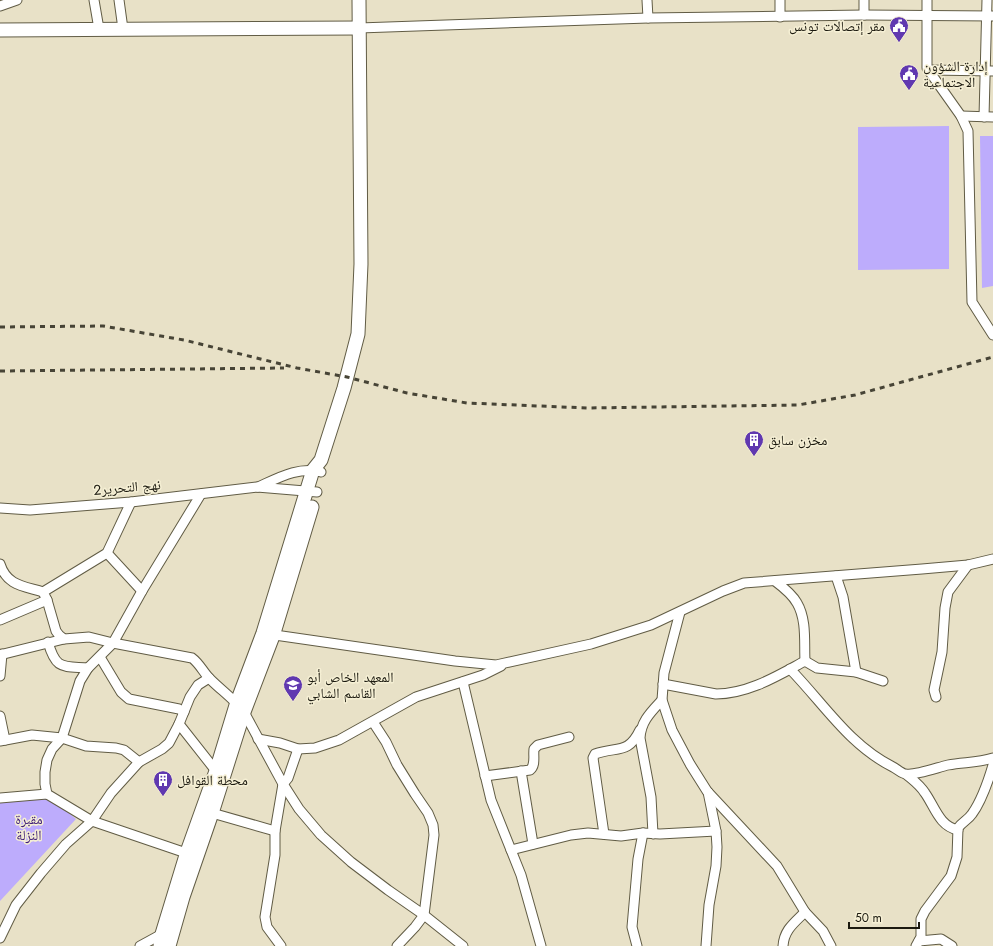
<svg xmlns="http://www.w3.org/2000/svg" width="993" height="946" viewBox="0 0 993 946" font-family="Jost,'Noto Naskh Arabic',sans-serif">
	<rect width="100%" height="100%" fill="#e8e1c7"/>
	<g fill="#bdacfc">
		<path d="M949 126V269L858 270V127Z"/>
		<path d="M980 136H993V286L982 288Z"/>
		<path d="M51 798 76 819 0 901V799Z"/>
	</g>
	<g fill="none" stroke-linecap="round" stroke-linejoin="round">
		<defs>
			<g id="street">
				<path d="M94 0 99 29"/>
				<path d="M119 0 123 29"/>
				<path d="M647 0 648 18"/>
				<path d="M780 0V17"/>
				<path d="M864 0V15"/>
				<path d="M927 0V68L961 116 968 131 972 302 993 335"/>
				<path d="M0 6 17 0"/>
				<path d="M359 28 648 18 864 15 993 16"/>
				<path d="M930 70 993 71"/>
				<path d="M961 116 993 117"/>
				<path d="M984 117 987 0"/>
				<path d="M258 487C278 478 299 466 321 472"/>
				<path d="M131 502 107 553 43 592 47 600 56 631 59 635 64 639 89 637 113 643 192 658C200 664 203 672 210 679 222 691 234 699 244 712L283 784 299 809 321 835 351 862 388 890 424 915 463 946"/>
				<path d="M0 508 30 510 131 502 257 487 317 492"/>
				<path d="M107 553 142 591"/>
				<path d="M0 564C7 586 24 586 43 592"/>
				<path d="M836 576 843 597 856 672"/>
				<path d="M775 581C783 587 792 594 797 603 807 620 804 643 805 661"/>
				<path d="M680 612 664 673 662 700 672 730 690 764 707 791 777 866 805 912 823 931 831 946"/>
				<path d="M0 620 47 600"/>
				<path d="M268 634 455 661 496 665 591 644 651 625 723 591 744 583 922 569 968 565 993 559"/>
				<path d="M48 642C56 670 62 666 88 668"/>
				<path d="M0 655 64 639"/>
				<path d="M100 657 121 692 129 699 179 709 184 712"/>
				<path d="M805 661 817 668 856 672 883 681"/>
				<path d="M790 669C824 704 849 745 893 767 897 769 902 774 906 774 914 776 939 767 948 765 963 762 978 763 993 758"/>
				<path d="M0 676 2 654"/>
				<path d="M463 682 491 800 521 875 541 946"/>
				<path d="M663 684 716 694C748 694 777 676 805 661"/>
				<path d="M936 697 934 690 942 652 945 608 948 592 968 565"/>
				<path d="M0 716 5 740"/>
				<path d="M373 722 386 742 397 765 415 794 428 813 433 825 434 835 424 915 415 927 397 946"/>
				<path d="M179 724 216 771"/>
				<path d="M258 739 280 743 298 749 315 748 339 740 416 697 483 675 501 666"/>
				<path d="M0 741 32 735 62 738 86 746 116 748 124 750 139 762"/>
				<path d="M521 771 533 844"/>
				<path d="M907 775C913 780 920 785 925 793 935 807 939 826 958 830"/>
				<path d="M485 776 530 770C536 765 533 756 534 749L538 745 569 737"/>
				<path d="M0 798 47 794"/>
				<path d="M212 813 275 831"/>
				<path d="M604 834 593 758 595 754C617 746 628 755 640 730"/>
				<path d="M653 834 651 797 640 738C641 721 651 712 662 700"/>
				<path d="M511 850 571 835 588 833 621 836 643 833 660 834 716 831"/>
				<path d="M192 855 92 821 47 794 45 784V772L47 760 52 749 62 738 80 681 88 668 113 643 142 591 201 494"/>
				<path d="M0 938 16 905 41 873 66 844 92 821 111 793 139 762 162 749 169 743 179 724 190 697 198 685 209 678"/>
				<path d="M919 941 941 939 952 946"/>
				<path d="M140 946 162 934 166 935"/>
				<path d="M281 946 267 927 265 917 275 855V831L283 784 288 778 298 749"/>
				<path d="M637 946 632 927 638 859 643 833"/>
				<path d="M706 946 709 905 716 866 717 847 716 831 708 792"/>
				<path d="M783 946C784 930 794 923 805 912"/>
				<path d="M916 946 921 937V919L925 911 951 876 957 857 958 828C962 822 968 820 972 814 982 800 988 782 993 765"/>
			</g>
			<g id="secondary">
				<path d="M0 30 359 28"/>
				<path d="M160 946 162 934 187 852 216 771 237 702 263 633 313 470 321 460 344 388 358 334 361 264 359 0"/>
				<path d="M169 946 183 897 212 813 244 712 273 636 312 507"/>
			</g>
		</defs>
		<use href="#street" stroke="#615c45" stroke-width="11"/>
		<use href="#secondary" stroke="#615c45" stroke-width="15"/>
		<use href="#street" stroke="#fff" stroke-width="9"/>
		<use href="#secondary" stroke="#fff" stroke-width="13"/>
		<g stroke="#474436" stroke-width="3" stroke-dasharray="5 5" stroke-linecap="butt">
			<path d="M0 327 103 326 184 340 297 368 347 377 407 393 467 403 587 408 798 405 855 395 993 357"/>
			<path d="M0 371 284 368"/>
		</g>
	</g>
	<defs>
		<symbol id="civic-pin" viewBox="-11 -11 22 30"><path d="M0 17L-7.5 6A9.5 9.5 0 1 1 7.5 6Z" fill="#6038b0" stroke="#f5efd4"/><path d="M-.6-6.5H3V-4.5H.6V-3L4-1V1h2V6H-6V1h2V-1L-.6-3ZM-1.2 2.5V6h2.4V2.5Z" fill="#fff"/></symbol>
		<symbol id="building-pin" viewBox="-11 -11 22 30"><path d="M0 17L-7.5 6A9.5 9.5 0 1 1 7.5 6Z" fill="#6038b0" stroke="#f5efd4"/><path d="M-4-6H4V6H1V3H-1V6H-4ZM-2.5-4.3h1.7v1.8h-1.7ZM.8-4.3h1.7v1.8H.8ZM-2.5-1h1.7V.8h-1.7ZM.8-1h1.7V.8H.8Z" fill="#fff"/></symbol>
		<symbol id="school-pin" viewBox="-11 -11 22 30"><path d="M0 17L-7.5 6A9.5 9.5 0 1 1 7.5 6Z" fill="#6038b0" stroke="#f5efd4"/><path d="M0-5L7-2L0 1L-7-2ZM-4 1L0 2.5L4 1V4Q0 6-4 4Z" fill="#fff"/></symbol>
	</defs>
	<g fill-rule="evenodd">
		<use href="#civic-pin" x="888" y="15" width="22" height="30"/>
		<use href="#civic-pin" x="898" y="63" width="22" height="30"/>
		<use href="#building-pin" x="743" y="429" width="22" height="30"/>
		<use href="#school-pin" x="282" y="674" width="22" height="30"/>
		<use href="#building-pin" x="152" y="769" width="22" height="30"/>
	</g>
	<g text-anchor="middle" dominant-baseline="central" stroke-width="3" stroke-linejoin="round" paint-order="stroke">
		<g font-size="14" fill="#1b190f" stroke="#f5efd4" text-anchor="start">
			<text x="885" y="26" text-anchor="end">مقر إتصالات تونس</text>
			<text x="923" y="66">إدارة الشؤون<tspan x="923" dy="16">الاجتماعية</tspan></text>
			<text x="768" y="440">مخزن سابق</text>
			<text x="307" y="677">المعهد الخاص أبو<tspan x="307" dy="16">القاسم الشابي</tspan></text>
			<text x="177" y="780">محطة القوافل</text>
		</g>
		<g font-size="14" fill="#1b190f" stroke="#f5efd4">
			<text transform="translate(127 487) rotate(-5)">نهج التحرير2</text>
		</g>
		<g font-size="14" fill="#3d1b77" stroke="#f5efd4">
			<text x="29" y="819">مقبرة<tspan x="29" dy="16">النزلة</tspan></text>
		</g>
	</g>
	<path d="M849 922v6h70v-6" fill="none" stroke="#1b190f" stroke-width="2"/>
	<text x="855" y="922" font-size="12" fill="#1b190f" stroke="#f5efd4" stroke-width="3" paint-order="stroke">50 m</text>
</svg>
